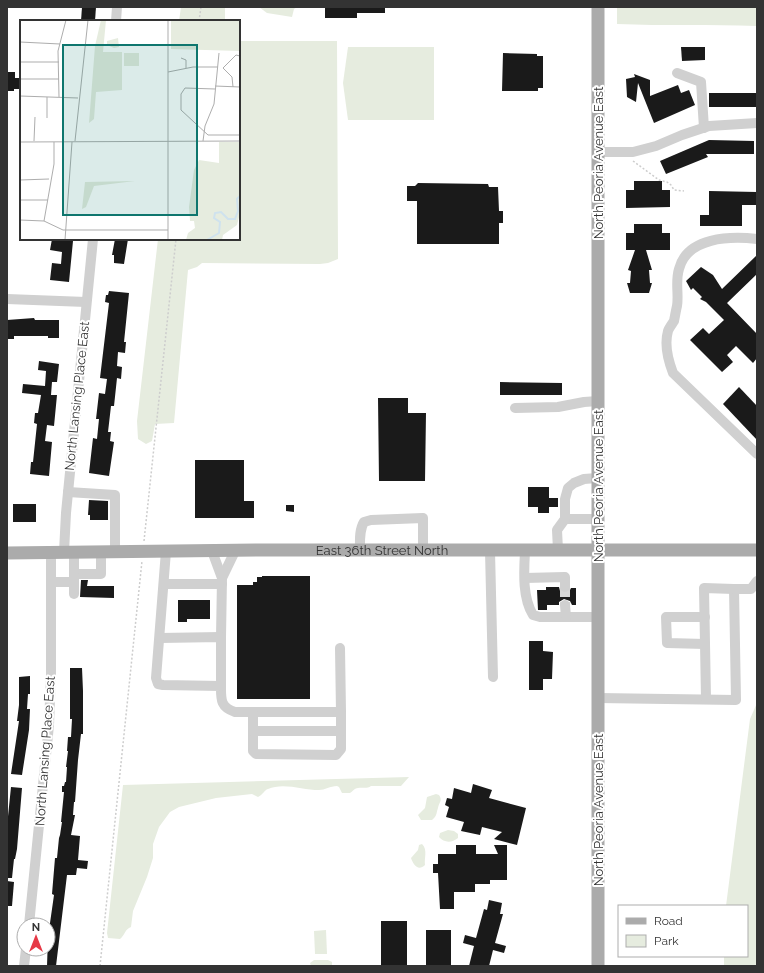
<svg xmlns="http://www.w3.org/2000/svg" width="764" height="973" viewBox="0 0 764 973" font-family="Raleway,sans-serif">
	<rect width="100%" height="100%" fill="#fff"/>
	<g fill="#e6ecdf">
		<path d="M181 7H225V21H179Z"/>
		<path d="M259 7H297L294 9 292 17 267 13Z"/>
		<path d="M617 7H757V26C710 24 664 26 617 24Z"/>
		<path d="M239 41H337L338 259 328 263 320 264 202 263 197 267 188 270 174 423 155 424 152 441 146 444 138 439 137 421 158 239H239Z"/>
		<path d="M348 47H434V120H348L343 83Z"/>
		<path d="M757 703V966H724V956H747V906H726L750 719Z"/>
		<path d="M409 777 401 786H371C367 789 363 787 358 788 355 788 353 791 350 793H342L339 787 337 786C330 786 325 790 319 790 303 790 283 782 268 789 264 790 263 795 258 797L252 794 216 798 179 807 170 812 159 827 153 844V858L147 877 133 911 131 927C125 929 125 935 120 939L108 938 107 933 123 785Z"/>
		<path d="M436 794 439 795C443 801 439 802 438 808 436 814 437 816 432 820H421L418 815 425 808 427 797Z"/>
		<path d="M448 830 454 831 458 834V838C452 843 444 843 439 837L440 833Z"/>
		<path d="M422 844C428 850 424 858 425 865 418 872 413 864 411 858L418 850 419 845Z"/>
		<path d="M326 930 327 954H315L314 931Z"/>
		<path d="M314 960H328L332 962V966H311L310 963Z"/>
	</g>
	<g fill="#1a1a1a">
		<path d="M82 7H96L95 21H81Z"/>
		<path d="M325 7H385V13H357V18H325Z"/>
		<path d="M681 47H705V60L682 61Z"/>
		<path d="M503 53 537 54V56H543V88H538V91H502Z"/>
		<path d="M7 72H15V78H19V89H14V91H7Z"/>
		<path d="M634 74 650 80V96L678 85 681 93 689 90 695 105 654 123 638 83 636 102 627 97 626 79 635 77Z"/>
		<rect x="709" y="93" width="48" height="14"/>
		<path d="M709 140 754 141V154H706L708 157 666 174 660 161Z"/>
		<path d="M634 181H662V190H670V207L626 208V190H634Z"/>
		<path d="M418 183 488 184 489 187H498L499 211H503V223H499V244H417V201H407V186H415Z"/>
		<path d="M709 191 757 192V205H742V226H700V215H709Z"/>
		<path d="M634 224H662V233H670V250H646L652 270H649L650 283H652L649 293H630L627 283H630L631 271 628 270 635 250H626V233H634Z"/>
		<path d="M52 239 73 241 69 282 50 280 52 263 61 264 62 252 50 250Z"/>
		<path d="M115 239H128L124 264 114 263V255H112Z"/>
		<path d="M757 255V274L727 303 757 334V358L753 363 736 346 727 355 733 362 722 372 690 340 703 328 709 334 724 320 706 302 700 299 702 297 693 288 691 290 686 281 701 267 713 275 722 289Z"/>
		<path d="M109 291 129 293 124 342H126L125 353 118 352 117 366 122 367 121 379 117 378 114 406H111L108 432H111L110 441 114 442 109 476 89 473 93 438 97 439 99 419H96L99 393 105 394 107 379 100 378 109 303 105 302 106 295H108Z"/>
		<path d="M34 318 35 320H59V338H48V336H14V339H7V320Z"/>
		<path d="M39 361 59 364 57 382H52L51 395H57L54 426 47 425 45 441 52 442 49 476 30 474 31 462H33L37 424 34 423 35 413H38L41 395 22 393 23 384 45 386 46 371 38 370Z"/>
		<path d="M500 382 562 383V395H500Z"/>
		<path d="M739 387 757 406V440L723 404Z"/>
		<path d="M378 398H408V413H426L425 481H379Z"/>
		<path d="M195 460H244V501H254V518H195Z"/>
		<path d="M528 487H549V498H558V507H549V513H538V507H528Z"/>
		<path d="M89 500 108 501V520H90V515H88Z"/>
		<rect x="13" y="504" width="23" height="18"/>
		<path d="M286 505H294V512L286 511Z"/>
		<path d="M262 576H310V699H237V585H253V582H257V577H262Z"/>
		<path d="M81 580H88L87 586H114V598L80 597Z"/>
		<path d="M546 587H559L560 591 565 593 569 592 571 588H576V605H572L570 601 564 599 559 602V605H547V610H538L537 590H546Z"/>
		<path d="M178 600H210V619H187V622H178Z"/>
		<path d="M529 641H543V651L553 652 552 679H543V690H529Z"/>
		<path d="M70 668H82L83 691V734H81L78 760 75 802H74L73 815H75L71 835 80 836 78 860 88 861 87 869 77 868 76 875H67L56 966H47L48 937 54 895 52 894 55 858H57L59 838 60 835 62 822H61L64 792H62V786H64L65 782H66L67 767H66L68 751H67L68 737H71L72 719H70Z"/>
		<path d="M30 676V694H28L27 709H30L29 730 22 775 11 774 19 721H17L19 705V677Z"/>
		<path d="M473 784 492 790 489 798 526 808 517 845 494 839 502 832 482 827 480 835 461 831 464 822 446 817 449 807 445 805 447 798 452 799 454 788 471 793Z"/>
		<path d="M11 787 22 788 17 849 15 859H14L12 878H7V826Z"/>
		<path d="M456 845H476V854H498L494 845H507V880H490V884H475V892H454V909H440L438 873H433V864H438V854H456Z"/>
		<path d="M7 881 14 882 12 906H7Z"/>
		<path d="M489 900 502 903 500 914H503L495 943 506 946 504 953 493 950 489 966H469L474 946 463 943 465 935 476 938 484 909 487 910Z"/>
		<rect x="381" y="921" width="26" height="45"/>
		<rect x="426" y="930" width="25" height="36"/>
	</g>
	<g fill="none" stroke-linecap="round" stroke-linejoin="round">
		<path stroke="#d6d6d6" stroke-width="10" stroke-dasharray="10 5" stroke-linecap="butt" d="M565 587V605"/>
		<g stroke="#cdcdcd" stroke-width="1.5" stroke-dasharray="2 2" stroke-linecap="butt">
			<path d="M199 21 201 7"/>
			<path d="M633 161 659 180 667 182 671 185 674 190 684 191"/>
			<path d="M144 541 176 239"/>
			<path d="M100 966 142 561"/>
		</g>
		<g stroke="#d0d0d0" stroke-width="10">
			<path d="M116 21 117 7"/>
			<path d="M677 73 701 82 704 128"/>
			<path d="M598 152H633L656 146 682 135 709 126 757 123"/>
			<path d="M757 239C730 236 687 237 679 269 675 282 679 294 677 306 676 310 675 316 674 321 672 324 669 328 668 331 664 345 668 360 673 373L757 454"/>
			<path d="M7 299 86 302"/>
			<path d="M515 408 558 407 584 402 598 401"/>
			<path d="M68 492 115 495V552"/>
			<path d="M565 519H597"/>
			<path d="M558 550 557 530 565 519V499L568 488 574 483 584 479 597 478"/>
			<path d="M166 551 156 678 158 684 163 685 221 686C221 699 220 707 235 712H341L340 648"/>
			<path d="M212 551 222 578"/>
			<path d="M360 551C360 541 359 530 364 522L371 520 423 518V551"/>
			<path d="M490 551 493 677"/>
			<path d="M525 551C524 571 522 597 533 615L540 617H598"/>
			<path d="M64 552 66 513 93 239"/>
			<path d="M74 552V574H101V552"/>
			<path d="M525 578 565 577V587"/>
			<path d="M51 582H74V574"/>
			<path d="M74 582V594"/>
			<path d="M164 584H222"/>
			<path d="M565 605 566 617"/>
			<path d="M705 617H666L667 643 705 644"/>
			<path d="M221 637 222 578 235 551"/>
			<path d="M160 638 221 637V686"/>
			<path d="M598 698 736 700 734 589H751L757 581"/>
			<path d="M706 699 704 588 734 589"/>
			<path d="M253 712V751L256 754 336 755 341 749V712"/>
			<path d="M253 731H341"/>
			<path d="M29 925 49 725 51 675V553"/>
			<path d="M24 966 26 949"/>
		</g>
		<g stroke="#ababab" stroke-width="13">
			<path id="s1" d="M7 553 261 550H757"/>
			<path d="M598 966V7"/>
		</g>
	</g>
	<g text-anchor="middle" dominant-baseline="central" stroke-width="4" stroke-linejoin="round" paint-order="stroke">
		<g font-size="13" fill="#333" stroke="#fff">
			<text transform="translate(598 163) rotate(-90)">North Peoria Avenue East</text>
			<text transform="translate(77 396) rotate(-84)">North Lansing Place East</text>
			<text transform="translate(598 486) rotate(-90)">North Peoria Avenue East</text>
			<text stroke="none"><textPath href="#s1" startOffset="375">East 36th Street North</textPath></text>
			<text transform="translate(45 751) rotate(-86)">North Lansing Place East</text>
			<text transform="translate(598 810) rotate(-90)">North Peoria Avenue East</text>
		</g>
	</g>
	<g transform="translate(20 20)">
		<rect width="220" height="220" fill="#fff"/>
		<path d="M81 0H86L83 32H102V70L76 72 74 99 69 103 75 26ZM151 0H220V31L151 29ZM98 18 99 27 94 28 87 25V21ZM104 33H119V46H104ZM199 122H220V193L217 205 203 215 202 220H166L168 213 175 208 174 201H170L169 187 174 150 179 140 199 143ZM115 161 74 166 66 187 62 189 65 162Z" fill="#e6ecdf"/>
		<path fill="none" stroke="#cfe2ee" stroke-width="2" d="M187 220 199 213 200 202 194 198 195 193 201 192 208 199H215L218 191 217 179 220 176"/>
		<path fill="none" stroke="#adadad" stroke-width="1" d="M0 22 40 24M161 38 166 40V48M0 42H39M148 52 173 47H198M0 59H39M195 66 220 67M213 67 212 57 203 48 216 35 220 36M195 69 165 68 161 74V90L188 115H220M0 76 58 78M39 77 38 31 46 0M27 98V77M14 121 15 97M55 121 68 0M183 121 185 106 194 84 199 33M0 122 220 121M0 160 29 159M0 180H28M0 200 24 201 43 210H148M24 201 34 144V122M45 220 52 122M148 220V0"/>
		<path fill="#0f766e" fill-opacity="0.15" stroke="#0f766e" stroke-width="2" d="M43 25H177V195H43Z"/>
		<rect width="220" height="220" fill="none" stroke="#333" stroke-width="2"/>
	</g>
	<rect width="764" height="973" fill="none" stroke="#333333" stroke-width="16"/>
	<rect x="618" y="905" width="130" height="52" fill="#ffffff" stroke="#adadad"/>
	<rect x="626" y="918" width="20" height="6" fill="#ababab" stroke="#adadad"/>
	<text x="654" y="925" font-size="12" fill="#333333">Road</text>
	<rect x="626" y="935" width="20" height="12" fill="#e6ecdf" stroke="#adadad"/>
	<text x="654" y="945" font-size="12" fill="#333333">Park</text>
	<g transform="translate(36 937)"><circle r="19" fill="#ffffff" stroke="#adadad"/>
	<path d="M0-3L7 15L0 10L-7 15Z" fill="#e63946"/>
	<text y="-6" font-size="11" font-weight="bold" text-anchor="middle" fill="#333333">N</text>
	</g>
</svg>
